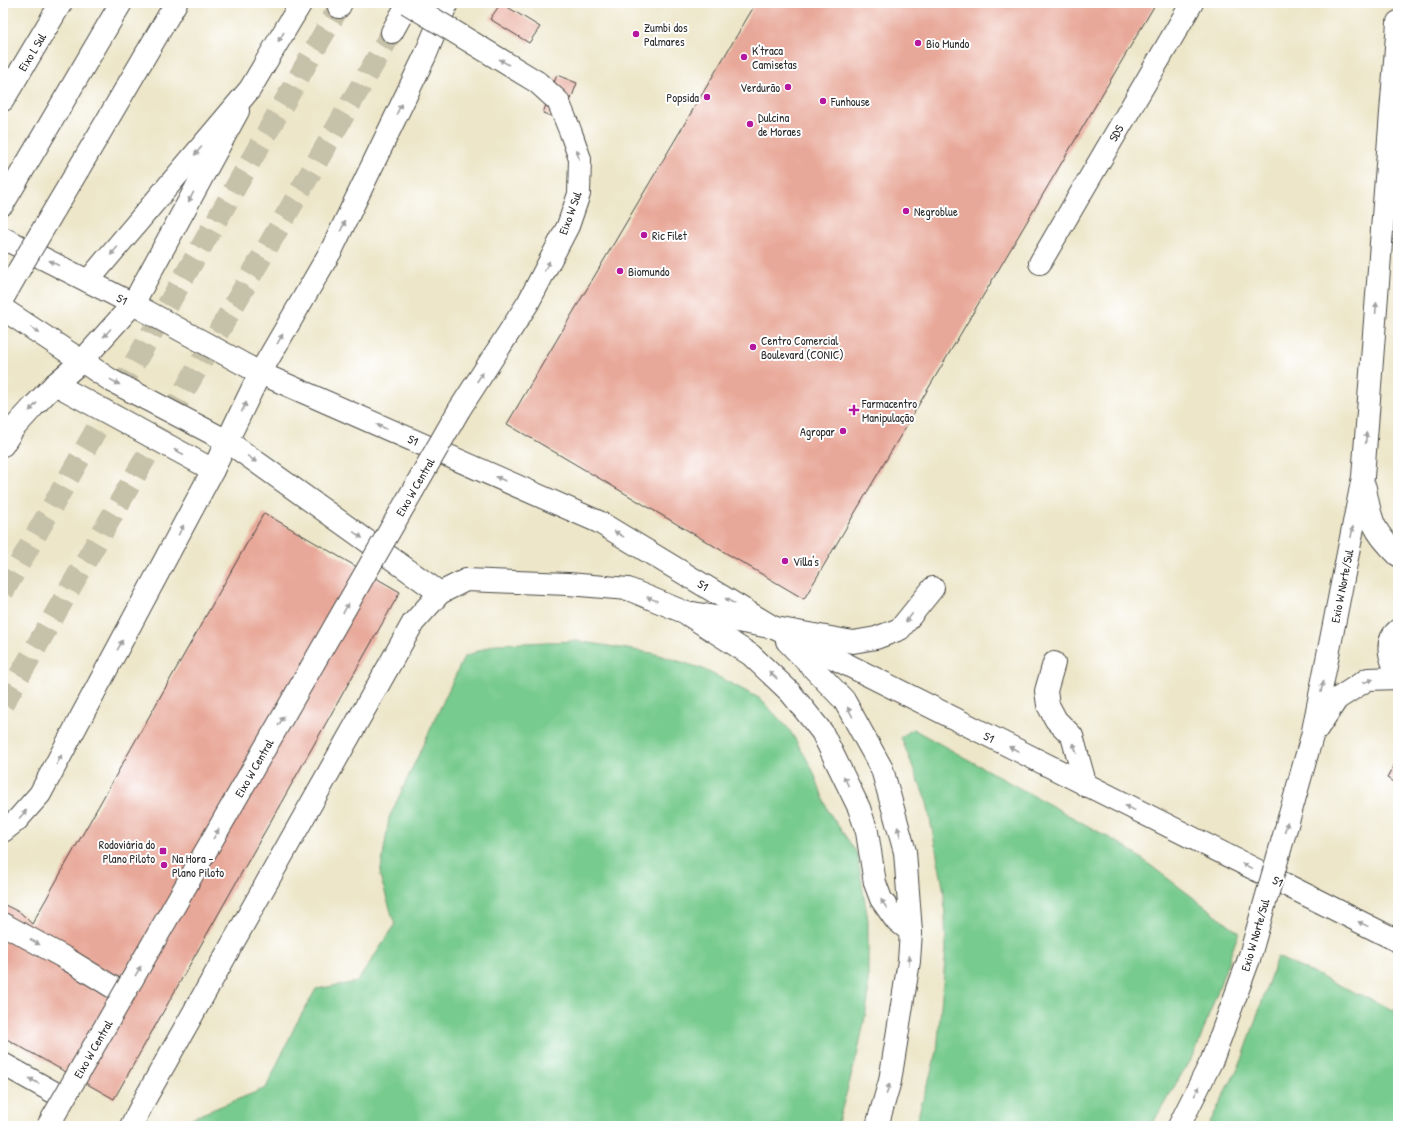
<svg xmlns="http://www.w3.org/2000/svg" width="1401" height="1129" viewBox="0 0 1401 1129" font-family="'Patrick Hand',sans-serif">
	<rect width="100%" height="100%" fill="#fff"/>
	<filter id="ink" filterUnits="userSpaceOnUse"><feTurbulence type="fractalNoise" baseFrequency=".025" numOctaves="2"/><feDisplacementMap in="SourceGraphic" scale="8" xChannelSelector="R" yChannelSelector="G"/><feConvolveMatrix kernelMatrix="1 2 1 2 8 2 1 2 1" color-interpolation-filters="sRGB"/></filter>
	<filter id="wash" filterUnits="userSpaceOnUse"><feTurbulence type="fractalNoise" baseFrequency=".012" numOctaves="4" result="noise"/><feDisplacementMap in="SourceGraphic" scale="16" xChannelSelector="R" yChannelSelector="G"/><feGaussianBlur stdDeviation="0.9" result="paint"/><feColorMatrix in="noise" values="0 0 0 0 0 0 0 0 0 0 0 0 0 0 0 0 0 1.4 0 .05"/><feComposite in="paint" operator="in"/></filter>
	<g filter="url(#wash)">
		<rect width="100%" height="100%" fill="#ede6c9"/>
		<g fill="#77cb8e" stroke="#517b5c">
			<path d="M577 641 652 653 701 668 759 698 789 729 812 768 828 811 857 853 868 920V1001L858 1052 837 1126H180L182 1122 266 1088 295 1026 316 989 357 982 395 925 380 876 389 818 464 657 495 644Z"/>
			<path d="M913 729 1126 847 1239 932 1197 1048 1151 1126H915L937 1052 946 949 944 892 927 803 901 737Z"/>
			<path d="M1277 957 1398 1012V1126H1208L1242 1060Z"/>
		</g>
		<g id="blocks">
			<g fill="#e8a899">
				<path d="M501 3 540 27 529 43 490 19Z"/>
				<path d="M756 3H1156L804 599 507 424Z"/>
				<path d="M557 75 577 83 563 121 543 113Z"/>
				<path d="M264 513 400 592 114 1099 3 1037V904L21 913 32 924Z"/>
				<path d="M1398 758V785L1387 778Z"/>
			</g>
		</g>
	</g>
	<g filter="url(#ink)">
		<use href="#blocks" fill-opacity="0" stroke="#484743" stroke-width="1"/>
		<g fill="none" stroke-linecap="round" stroke-linejoin="round">
			<g stroke="#c6c1a9" stroke-width="22" stroke-dasharray="22 11" stroke-linecap="butt">
				<path d="M3 592 339 7"/>
				<path d="M3 704 392 32"/>
			</g>
			<defs>
				<g id="minor">
					<path d="M78 170 176 3"/>
					<path d="M3 204 121 3"/>
					<path d="M1040 263 1192 3"/>
					<path d="M3 298 20 268"/>
					<path d="M3 309 112 381 227 441 440 593"/>
					<path d="M55 384 213 470"/>
					<path d="M3 445 13 429 33 407 55 384 82 361 133 304 238 111"/>
					<path d="M693 613 853 642 876 638 900 629 933 588"/>
					<path d="M1054 663 1046 691 1048 705 1056 720 1072 736 1086 786"/>
					<path d="M3 831 17 820 40 794 213 470 260 373"/>
					<path d="M3 924 67 959 124 994"/>
					<path d="M131 1126 146 1097 413 623 440 593 466 580 568 584 628 589 684 612 751 655 790 692 822 732 859 808 867 832 875 883 881 899 895 919 911 932"/>
				</g>
				<g id="major">
					<path d="M3 100 61 3"/>
					<path d="M459 410 528 303 568 226 579 194 580 159 571 133 558 101 537 82"/>
					<path d="M1365 488C1371 522 1373 531 1398 555"/>
					<path d="M1398 630C1383 642 1391 661 1398 675"/>
					<path d="M1317 729 1337 699 1368 679 1398 678"/>
					<path d="M1296 793 1312 736 1363 477 1398 22"/>
					<path d="M3 1064 64 1098"/>
					<path d="M1179 1126 1212 1060 1249 959"/>
				</g>
				<g id="highway">
					<path d="M339 7 341 3"/>
					<path d="M392 32 408 3"/>
					<path d="M3 238 133 304 260 373 599 522 776 629 1398 941"/>
					<path d="M88 281 250 89 301 3"/>
					<path d="M260 373 332 249 425 56 447 3"/>
					<path d="M787 641 844 700 882 769 905 852 911 932 909 961 890 1081 877 1126"/>
				</g>
			</defs>
			<use href="#minor" stroke="#484743" stroke-width="24"/>
			<use href="#major" stroke="#484743" stroke-width="24"/>
			<use href="#highway" stroke="#484743" stroke-width="24"/>
			<use href="#minor" stroke="#fff" stroke-width="22"/>
			<use href="#major" stroke="#fff" stroke-width="22"/>
			<use href="#highway" stroke="#fff" stroke-width="22"/>
			<defs>
				<path id="minor-bridge" d="M20 268 78 170"/>
				<g id="major-bridge">
					<path d="M407 3 537 82"/>
					<path d="M1249 959 1296 793"/>
					<path d="M48 1126 459 410"/>
				</g>
			</defs>
			<use href="#minor-bridge" stroke="#484743" stroke-width="24" stroke-linecap="butt"/>
			<use href="#major-bridge" stroke="#484743" stroke-width="24" stroke-linecap="butt"/>
			<use href="#minor-bridge" stroke="#fff" stroke-width="22"/>
			<use href="#major-bridge" stroke="#fff" stroke-width="22"/>
		</g>
		<defs><path id="oneway-solid" d="M-6-.8H1V-3.2L6.5 0L1 3.2V.8H-6Z"/></defs>
		<g fill="#a0a0a0">
			<use href="#oneway-solid" transform="translate(281 37) rotate(121)"/>
			<use href="#oneway-solid" transform="translate(504 62) rotate(-149)"/>
			<use href="#oneway-solid" transform="translate(399 109) rotate(-64)"/>
			<use href="#oneway-solid" transform="translate(198 151) rotate(130)"/>
			<use href="#oneway-solid" transform="translate(578 155) rotate(-104)"/>
			<use href="#oneway-solid" transform="translate(191 197) rotate(118)"/>
			<use href="#oneway-solid" transform="translate(343 226) rotate(-64)"/>
			<use href="#oneway-solid" transform="translate(114 251) rotate(130)"/>
			<use href="#oneway-solid" transform="translate(54 263) rotate(-152)"/>
			<use href="#oneway-solid" transform="translate(547 266) rotate(-63)"/>
			<use href="#oneway-solid" transform="translate(1376 308) rotate(-86)"/>
			<use href="#oneway-solid" transform="translate(35 330) rotate(34)"/>
			<use href="#oneway-solid" transform="translate(107 333) rotate(132)"/>
			<use href="#oneway-solid" transform="translate(280 339) rotate(-60)"/>
			<use href="#oneway-solid" transform="translate(480 377) rotate(-57)"/>
			<use href="#oneway-solid" transform="translate(115 382) rotate(29)"/>
			<use href="#oneway-solid" transform="translate(33 407) rotate(133)"/>
			<use href="#oneway-solid" transform="translate(244 407) rotate(-64)"/>
			<use href="#oneway-solid" transform="translate(382 427) rotate(-156)"/>
			<use href="#oneway-solid" transform="translate(1366 438) rotate(-86)"/>
			<use href="#oneway-solid" transform="translate(179 452) rotate(-152)"/>
			<use href="#oneway-solid" transform="translate(252 459) rotate(35)"/>
			<use href="#oneway-solid" transform="translate(501 479) rotate(-156)"/>
			<use href="#oneway-solid" transform="translate(181 530) rotate(-62)"/>
			<use href="#oneway-solid" transform="translate(1352 532) rotate(-79)"/>
			<use href="#oneway-solid" transform="translate(619 534) rotate(-149)"/>
			<use href="#oneway-solid" transform="translate(358 535) rotate(35)"/>
			<use href="#oneway-solid" transform="translate(652 599) rotate(-158)"/>
			<use href="#oneway-solid" transform="translate(730 601) rotate(-149)"/>
			<use href="#oneway-solid" transform="translate(346 608) rotate(-60)"/>
			<use href="#oneway-solid" transform="translate(909 618) rotate(128)"/>
			<use href="#oneway-solid" transform="translate(120 645) rotate(-62)"/>
			<use href="#oneway-solid" transform="translate(773 675) rotate(-137)"/>
			<use href="#oneway-solid" transform="translate(1368 681) rotate(-19)"/>
			<use href="#oneway-solid" transform="translate(1322 687) rotate(-79)"/>
			<use href="#oneway-solid" transform="translate(850 712) rotate(-118)"/>
			<use href="#oneway-solid" transform="translate(281 721) rotate(-60)"/>
			<use href="#oneway-solid" transform="translate(1075 748) rotate(-106)"/>
			<use href="#oneway-solid" transform="translate(1014 749) rotate(-153)"/>
			<use href="#oneway-solid" transform="translate(59 760) rotate(-62)"/>
			<use href="#oneway-solid" transform="translate(846 781) rotate(-116)"/>
			<use href="#oneway-solid" transform="translate(1130 808) rotate(-154)"/>
			<use href="#oneway-solid" transform="translate(23 814) rotate(-49)"/>
			<use href="#oneway-solid" transform="translate(1286 827) rotate(-74)"/>
			<use href="#oneway-solid" transform="translate(899 832) rotate(-106)"/>
			<use href="#oneway-solid" transform="translate(216 834) rotate(-60)"/>
			<use href="#oneway-solid" transform="translate(1247 866) rotate(-154)"/>
			<use href="#oneway-solid" transform="translate(884 904) rotate(-124)"/>
			<use href="#oneway-solid" transform="translate(1363 924) rotate(-154)"/>
			<use href="#oneway-solid" transform="translate(35 942) rotate(29)"/>
			<use href="#oneway-solid" transform="translate(909 961) rotate(-85)"/>
			<use href="#oneway-solid" transform="translate(138 971) rotate(-60)"/>
			<use href="#oneway-solid" transform="translate(34 1081) rotate(-151)"/>
			<use href="#oneway-solid" transform="translate(888 1089) rotate(-73)"/>
			<use href="#oneway-solid" transform="translate(1197 1091) rotate(-63)"/>
		</g>
	</g>
	<g fill="#b5179e" stroke="#fff" stroke-width="1.5">
		<circle cx="636" cy="34" r="4"/>
		<circle cx="918" cy="43" r="4"/>
		<circle cx="744" cy="57" r="4"/>
		<circle cx="788" cy="87" r="4"/>
		<circle cx="707" cy="97" r="4"/>
		<circle cx="823" cy="101" r="4"/>
		<circle cx="750" cy="124" r="4"/>
		<circle cx="906" cy="211" r="4"/>
		<circle cx="644" cy="235" r="4"/>
		<circle cx="620" cy="271" r="4"/>
		<circle cx="753" cy="347" r="4"/>
		<path d="M852 404h4v4h4v4h-4v4h-4v-4h-4v-4h4z"/>
		<circle cx="843" cy="431" r="4"/>
		<circle cx="785" cy="561" r="4"/>
		<rect x="159" y="847" width="8" height="8" rx="2"/>
		<circle cx="164" cy="865" r="4"/>
	</g>
	<g text-anchor="middle" dominant-baseline="central" stroke-width="4" stroke-linejoin="round" paint-order="stroke">
		<g font-size="12" fill="#2b2b2b" stroke="#fff" text-anchor="start">
			<text x="644" y="27">Zumbi dos<tspan x="644" dy="14">Palmares</tspan></text>
			<text x="926" y="43">Bio Mundo</text>
			<text x="752" y="50">K'traca<tspan x="752" dy="14">Camisetas</tspan></text>
			<text x="780" y="87" text-anchor="end">Verdurão</text>
			<text x="699" y="97" text-anchor="end">Popsida</text>
			<text x="831" y="101">Funhouse</text>
			<text x="758" y="117">Dulcina<tspan x="758" dy="14">de Moraes</tspan></text>
			<text x="914" y="211">Negroblue</text>
			<text x="652" y="235">Ric Filet</text>
			<text x="628" y="271">Biomundo</text>
			<text x="761" y="340">Centro Comercial<tspan x="761" dy="14">Boulevard (CONIC)</tspan></text>
			<text x="862" y="403">Farmacentro<tspan x="862" dy="14">Manipulação</tspan></text>
			<text x="835" y="431" text-anchor="end">Agropar</text>
			<text x="793" y="561">Villa's</text>
			<text x="155" y="844" text-anchor="end">Rodoviária do<tspan x="155" dy="14">Plano Piloto</tspan></text>
			<text x="172" y="858">Na Hora -<tspan x="172" dy="14">Plano Piloto</tspan></text>
		</g>
		<g font-size="12" fill="#2b2b2b" stroke="#fff">
			<text transform="translate(32 52) rotate(-59)">Eixo L Sul</text>
			<text transform="translate(1116 133) rotate(-60)">SDS</text>
			<text transform="translate(570 213) rotate(-70)">Eixo W Sul</text>
			<text transform="translate(122 299) rotate(27)">S1</text>
			<text transform="translate(413 440) rotate(24)">S1</text>
			<text transform="translate(415 487) rotate(-60)">Eixo W Central</text>
			<text transform="translate(703 585) rotate(31)">S1</text>
			<text transform="translate(1342 586) rotate(-79)">Exio W Norte/Sul</text>
			<text transform="translate(989 737) rotate(27)">S1</text>
			<text transform="translate(254 768) rotate(-60)">Eixo W Central</text>
			<text transform="translate(1278 881) rotate(26)">S1</text>
			<text transform="translate(1255 935) rotate(-74)">Exio W Norte/Sul</text>
			<text transform="translate(93 1049) rotate(-60)">Eixo W Central</text>
		</g>
	</g>
	<rect width="1401" height="1129" fill="none" stroke="#fff" stroke-width="16"/>
</svg>
